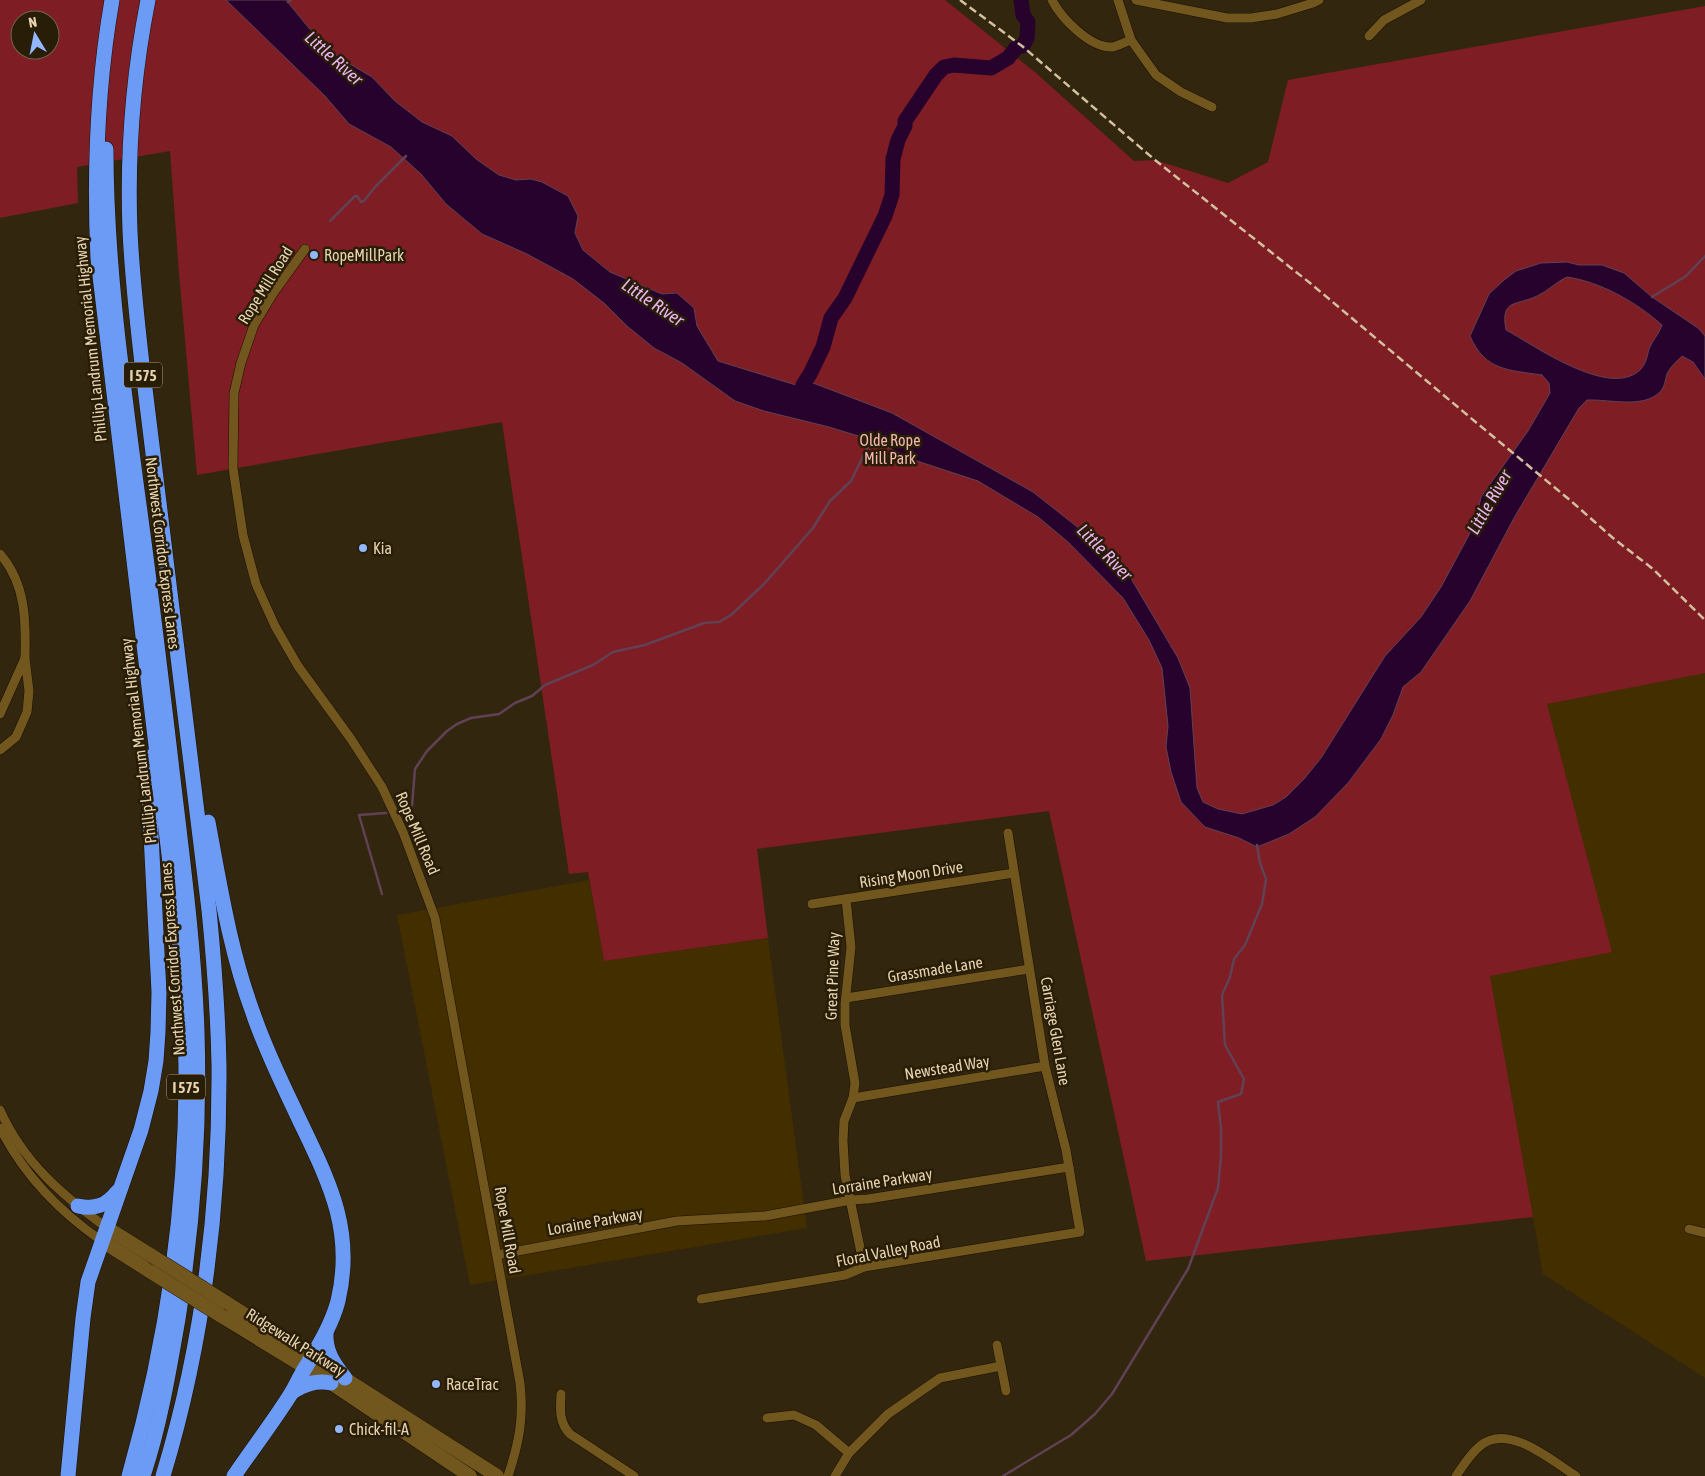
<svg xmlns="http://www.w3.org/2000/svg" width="1705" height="1476" viewBox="0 0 1705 1476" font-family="'Asap Condensed',sans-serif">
	<rect width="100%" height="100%" fill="#32260f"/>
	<g fill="#432e00">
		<path d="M1705 657V1378L1543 1274 1473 883 1543 683Z"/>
		<path d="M589 880 604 961 768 938 807 1228 470 1285 397 915Z"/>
	</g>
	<path fill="#7f1d24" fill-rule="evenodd" d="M0 0H945L1036 73 1134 161 1155 160 1228 183 1268 162 1288 80 1705 6V673L1547 704 1612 952 1490 976 1533 1217 1146 1261 1049 811 757 849 768 938 604 961 588 872 569 874 502 422 197 475 179 273 170 151 77 167 78 203 0 218ZM20 20H50V50H20Z"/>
	<path fill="#27022d" stroke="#614154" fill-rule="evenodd" d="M226 0H286L308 27 319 39 331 48 338 57 372 77 395 101 422 122 452 136 476 159 499 175 516 180 531 179 542 182 568 196 578 216 575 233 583 250 610 272 662 294 677 293 694 308 697 326 718 361 799 386 813 383 892 413 1033 492 1109 552 1126 570 1178 658 1190 688 1197 788 1203 802 1218 809 1242 814 1273 805 1286 797 1304 779 1321 758 1385 656 1421 617 1441 587 1470 533 1477 516 1481 497 1528 431 1550 393 1549 383 1542 375C1509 370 1485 371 1470 336L1489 294 1504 280 1516 271 1541 263 1567 262 1579 265H1602L1624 273 1652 297 1698 328 1705 336V379L1693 362 1682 356C1677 361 1670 367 1667 374 1665 380 1665 387 1660 392 1643 409 1609 399 1587 400L1579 408 1514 518 1470 601 1421 672 1403 687 1393 715 1381 739 1348 783 1315 817 1289 834 1257 847 1239 838 1205 827 1181 802 1171 772 1166 747 1168 726 1162 668 1149 640 1123 598 1068 542 1038 517 978 481 911 459 878 442 829 427 764 411 735 401 682 363 654 348 627 326 604 303 573 279 527 254 482 234 446 204 421 174 391 147 349 124 325 96ZM1567 277C1601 282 1636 302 1662 325 1659 334 1652 341 1649 349 1647 357 1646 364 1640 370 1609 399 1534 345 1506 330 1500 298 1517 306 1537 296 1548 291 1556 282 1567 277Z"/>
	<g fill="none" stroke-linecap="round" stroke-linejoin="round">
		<g stroke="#614154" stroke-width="2.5">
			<path d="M288 2 291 0"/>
			<path d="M330 221 355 196H357L361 202 364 201 375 187 406 156"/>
			<path d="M1652 297 1686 276 1705 256"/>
			<path d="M412 806 415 769 427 751 447 731 457 724 471 718 499 714 515 703 532 696 545 685 593 665 613 652 645 645 704 623 719 622 731 615 764 584 813 528 830 501 851 481 872 438"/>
			<path d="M382 894 359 815 386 813"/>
			<path d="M1003 1476 1071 1435 1095 1414 1112 1394 1188 1269 1218 1188 1221 1157V1128L1218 1102 1241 1094 1244 1079 1225 1045 1222 995 1230 977 1234 959 1245 945 1262 904 1266 879 1260 863 1257 845"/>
		</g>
		<g stroke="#27022d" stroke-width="15">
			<path d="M1021 0 1023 15 1028 22 1027 38 1023 46"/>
			<path d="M798 403 803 385 810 374 823 347 831 318 845 298 885 216 892 195 893 159 898 140 905 126V121L936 75 944 67 954 65 991 68 1008 58 1016 48"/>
		</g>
		<defs>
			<g id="minor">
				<path d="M1052 0C1061 18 1090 48 1112 47 1118 46 1125 42 1131 40"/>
				<path d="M1118 0 1131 40 1156 75 1181 92 1212 107"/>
				<path d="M1136 0 1227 18H1251L1277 14 1313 3 1319 0"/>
				<path d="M1369 36 1384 20 1421 0"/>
				<path d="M305 249 274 292 254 325 241 363 234 393 233 468 243 535 256 584 275 626 298 666 351 739 382 787 403 832 435 918 520 1383C524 1418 519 1443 508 1476"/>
				<path d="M0 554C26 584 26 621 25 658"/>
				<path d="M0 714 25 658 29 691 27 712 16 737 0 750"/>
				<path d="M846 899 851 947 845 1004V1025L855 1083 853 1098 844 1121 843 1141 845 1175 864 1267"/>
				<path d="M812 904 1014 873"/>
				<path d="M846 998 1029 969"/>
				<path d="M853 1098 1045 1066"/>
				<path d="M0 1110C23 1162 62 1195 107 1228"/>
				<path d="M0 1128C24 1175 58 1211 102 1241"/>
				<path d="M1689 1229 1705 1233"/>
				<path d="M497 1255 677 1221 765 1216 851 1200 868 1199 1069 1167"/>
				<path d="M701 1299 845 1275 864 1267 1080 1232 1066 1150 1045 1066 1008 833"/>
				<path d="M997 1345 1006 1391"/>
				<path d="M561 1394C560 1410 559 1422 570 1434L634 1476"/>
				<path d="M767 1418 794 1415 816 1425 849 1453"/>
				<path d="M835 1476 849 1453 888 1414 940 1378 1001 1366"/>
				<path d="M1456 1476C1463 1466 1470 1454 1480 1446 1508 1422 1552 1461 1576 1476"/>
			</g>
			<g id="secondary">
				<path d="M107 1228 152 1256"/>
				<path d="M102 1241 151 1272"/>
				<path d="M225 1302 497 1476"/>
				<path d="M223 1317 331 1383 470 1476"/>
			</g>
			<g id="motorway">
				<path d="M112 0C97 86 94 172 98 259L178 930C182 979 186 1028 186 1077 186 1212 166 1346 129 1476"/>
				<path d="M148 0C133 76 127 153 130 231 132 275 137 320 142 364L209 910C214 961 218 1013 219 1065 220 1202 203 1344 163 1476"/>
				<path d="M106 149C106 263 122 376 137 490 150 583 161 676 172 770 182 856 194 943 197 1031 200 1125 193 1225 178 1319 169 1371 160 1425 143 1476"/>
				<path d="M208 822C220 886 230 951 253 1013 265 1049 282 1083 298 1117 328 1180 355 1229 338 1301 332 1324 319 1345 307 1365 301 1374 297 1383 292 1392 274 1421 253 1448 234 1476"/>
				<path d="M78 1206C95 1210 107 1205 117 1192"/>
				<path d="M326 1332C325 1351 333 1363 345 1378"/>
				<path d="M292 1392C305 1384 316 1380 331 1383"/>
				<path d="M68 1476 83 1318 88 1282 141 1130 151 1091 156 1061 158 1032 159 992 149 795V757"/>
			</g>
		</defs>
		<use href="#minor" stroke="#1a0f00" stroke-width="10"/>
		<use href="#secondary" stroke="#1a0f00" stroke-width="15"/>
		<use href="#motorway" stroke="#1a0f00" stroke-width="16"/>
		<use href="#minor" stroke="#71561d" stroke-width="9"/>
		<use href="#secondary" stroke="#71561d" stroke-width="14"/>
		<use href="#motorway" stroke="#6c9bf6" stroke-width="15"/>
		<path stroke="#d3c09e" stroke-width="2.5" stroke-dasharray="8 4" stroke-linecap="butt" d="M960 0 1022 46 1155 160 1310 283 1478 424 1571 501 1613 538 1653 569 1705 620"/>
		<defs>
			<g id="secondary-bridge">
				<path d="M152 1256 225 1302"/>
				<path d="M151 1272 223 1317"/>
			</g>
		</defs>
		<use href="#secondary-bridge" stroke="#1a0f00" stroke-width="15" stroke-linecap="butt"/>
		<use href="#secondary-bridge" stroke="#71561d" stroke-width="14"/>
	</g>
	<g fill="#92b7fd" stroke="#281d06" stroke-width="2">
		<circle cx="314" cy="255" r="5"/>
		<circle cx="363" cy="548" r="5"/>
		<circle cx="436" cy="1384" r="5"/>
		<circle cx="339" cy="1429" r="5"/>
	</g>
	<g text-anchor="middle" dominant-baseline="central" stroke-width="5" stroke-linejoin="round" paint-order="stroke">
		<g fill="#281d06" stroke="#ae9c7d" stroke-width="1">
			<rect x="124" y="362.5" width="38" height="25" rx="4"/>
			<rect x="167" y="1074.5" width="38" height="25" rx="4"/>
		</g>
		<g font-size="15" font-weight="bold" fill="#e7d3b0">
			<text x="143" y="375">I 575</text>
			<text x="186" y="1087">I 575</text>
		</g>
		<g font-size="16" fill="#e7d3b0" stroke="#281d06" text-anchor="start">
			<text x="324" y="255">RopeMillPark</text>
			<text x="373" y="548">Kia</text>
			<text x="446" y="1384">RaceTrac</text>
			<text x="349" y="1429">Chick-fil-A</text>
		</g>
		<g font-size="16" fill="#e7d3b0" stroke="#281d06">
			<text transform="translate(265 285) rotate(-58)">Rope Mill Road</text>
			<text transform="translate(90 339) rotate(-96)">Phillip Landrum Memorial Highway</text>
			<text transform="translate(163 553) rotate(83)">Northwest Corridor Express Lanes</text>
			<text transform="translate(138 741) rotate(-97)">Phillip Landrum Memorial Highway</text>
			<text transform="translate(418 833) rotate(67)">Rope Mill Road</text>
			<text transform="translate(911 874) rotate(-9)">Rising Moon Drive</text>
			<text transform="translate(172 959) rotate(-94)">Northwest Corridor Express Lanes</text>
			<text transform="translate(935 969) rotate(-9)">Grassmade Lane</text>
			<text transform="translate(832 976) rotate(-88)">Great Pine Way</text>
			<text transform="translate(1056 1031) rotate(80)">Carriage Glen Lane</text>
			<text transform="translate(947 1067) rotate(-9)">Newstead Way</text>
			<text transform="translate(882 1181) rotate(-9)">Lorraine Parkway</text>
			<text transform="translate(595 1221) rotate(-10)">Loraine Parkway</text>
			<text transform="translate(508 1230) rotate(80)">Rope Mill Road</text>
			<text transform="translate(888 1251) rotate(-11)">Floral Valley Road</text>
			<text transform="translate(296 1342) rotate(32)">Ridgewalk Parkway</text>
		</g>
		<g font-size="16" fill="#f3b6b3" stroke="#281d06">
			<text x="890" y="440">Olde Rope<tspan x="890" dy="18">Mill Park</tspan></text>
		</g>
		<g font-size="18" font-style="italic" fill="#ecb3f3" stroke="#281d06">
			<text transform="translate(334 58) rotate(42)">Little River</text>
			<text transform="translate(653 302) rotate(34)">Little River</text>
			<text transform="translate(1489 502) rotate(-60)">Little River</text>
			<text transform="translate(1105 552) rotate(46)">Little River</text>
		</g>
	</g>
	<g transform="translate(35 35) rotate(350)"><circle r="24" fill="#281d06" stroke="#74664a"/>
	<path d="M0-4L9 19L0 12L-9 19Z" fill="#92b7fd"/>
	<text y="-8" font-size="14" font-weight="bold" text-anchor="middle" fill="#e7d3b0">N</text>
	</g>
</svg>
